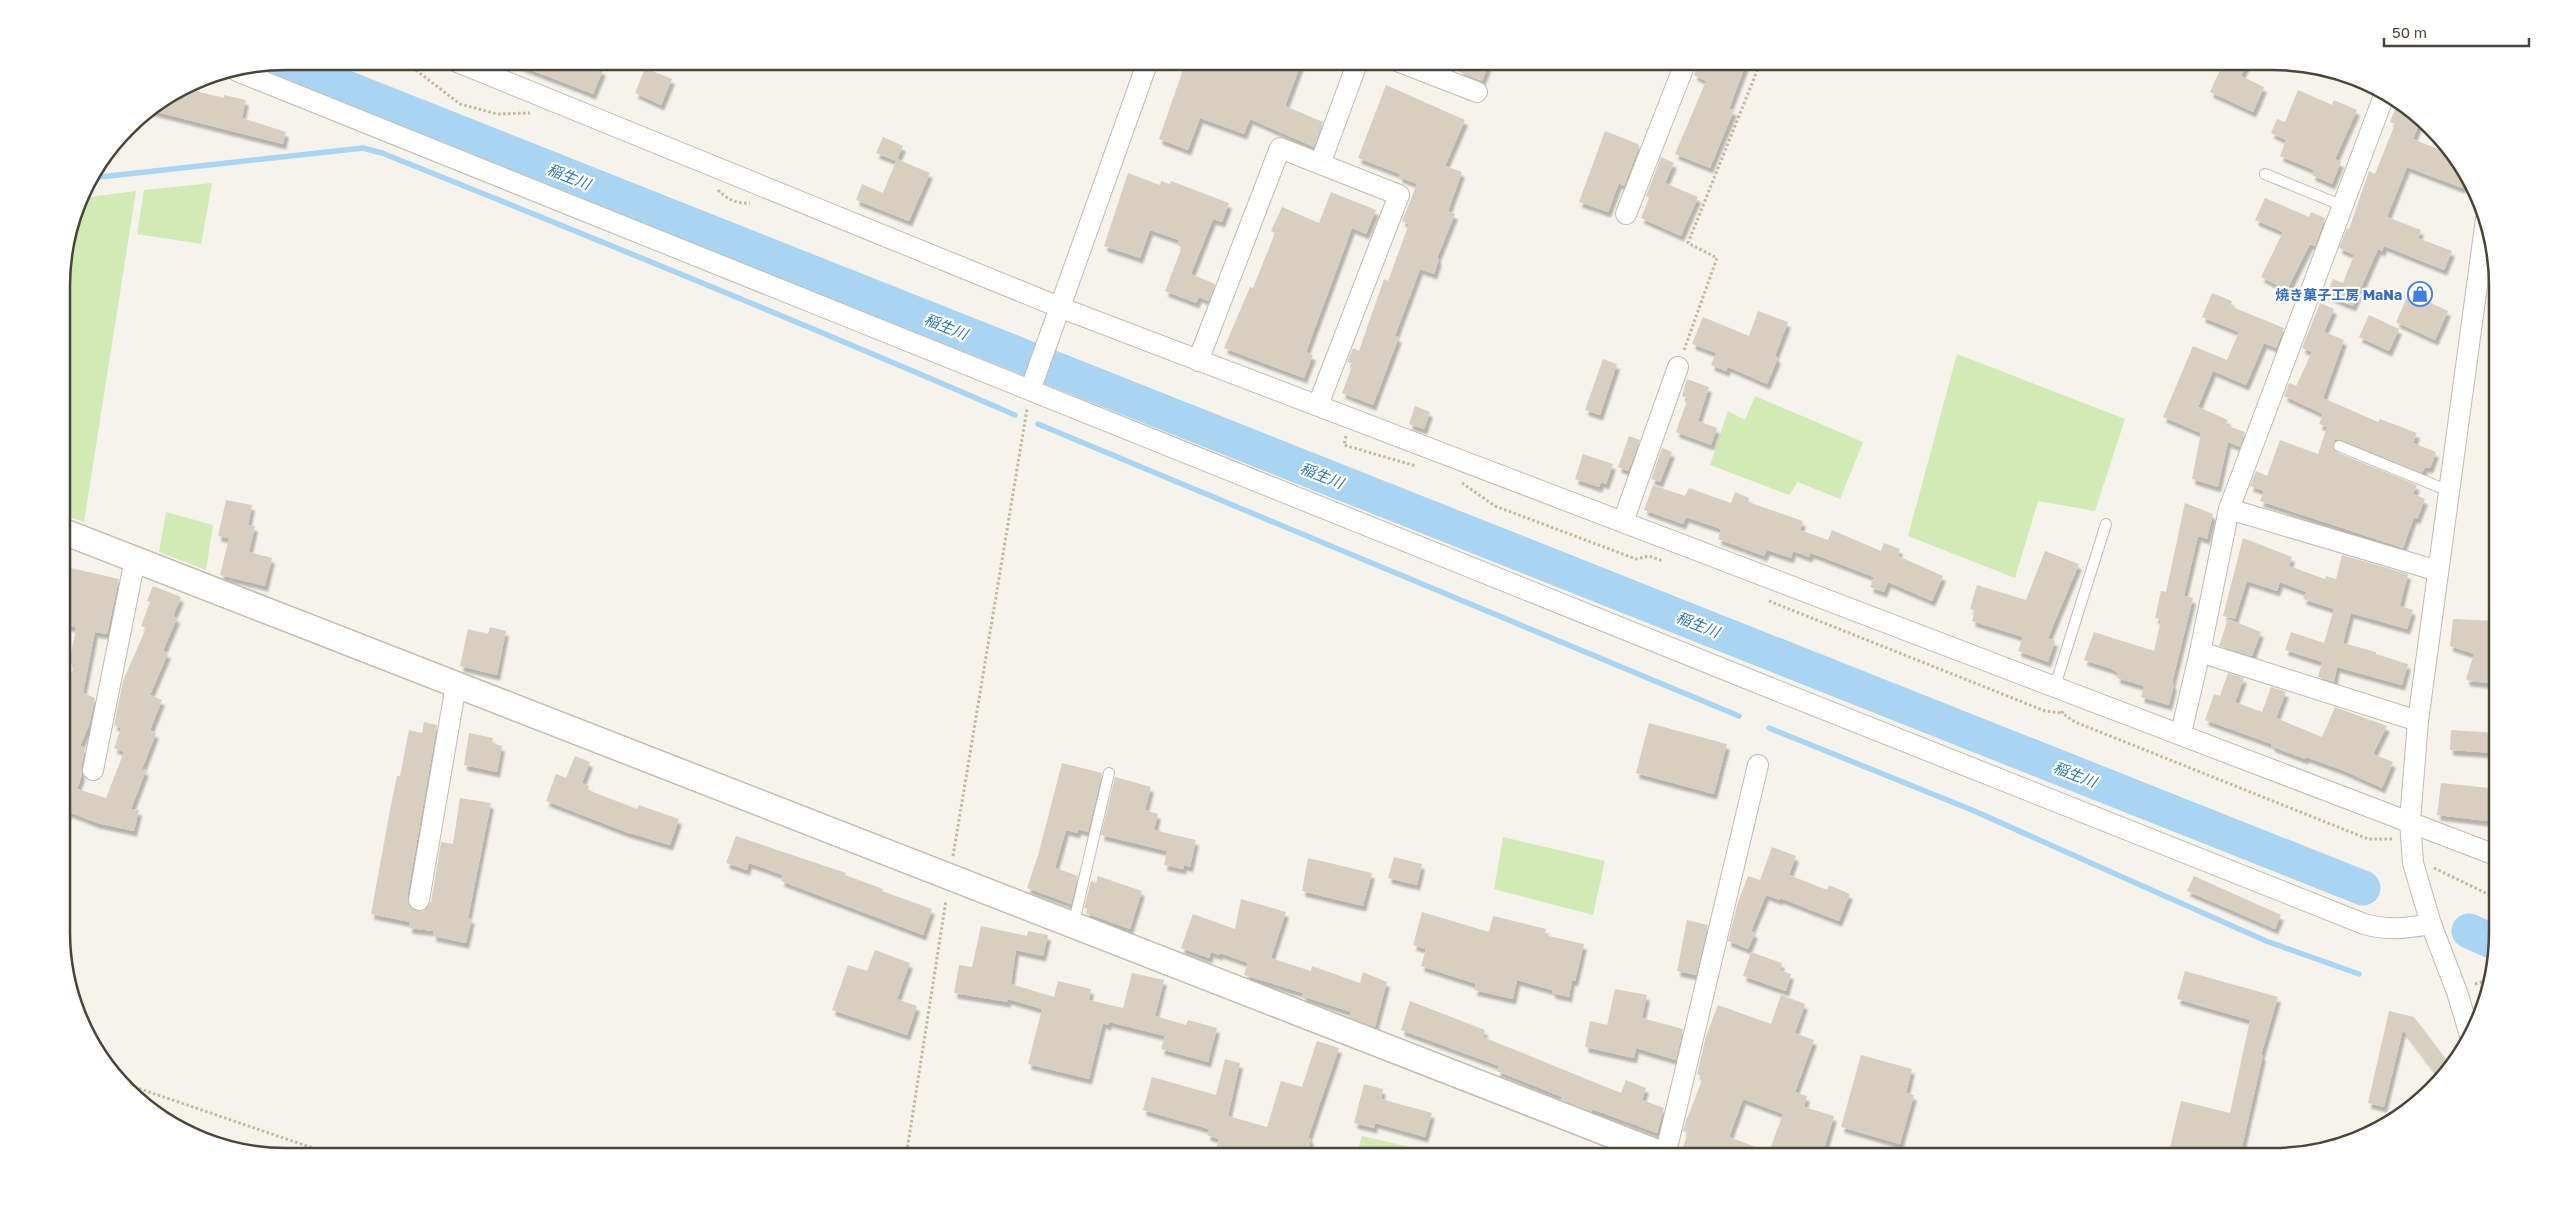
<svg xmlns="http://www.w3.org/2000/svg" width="2559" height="1218" viewBox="0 0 2559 1218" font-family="'Golos Text','Noto Sans JP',sans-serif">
	<defs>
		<filter id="shadow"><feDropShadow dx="3" dy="5.5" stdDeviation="1" flood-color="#0004"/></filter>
	</defs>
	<rect width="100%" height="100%" fill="#f6f3ec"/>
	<g fill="#d2eab5">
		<path d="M212 183 201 244 137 234 144 190Z"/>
		<path d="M136 191 84 522 62 514V271L81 198Z"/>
		<path d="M1957 354 2125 419 2095 511 2038 501 2015 578 1908 536Z"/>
		<path d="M1755 396 1863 442 1840 499 1798 482 1789 495 1710 465 1728 411 1745 420Z"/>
		<path d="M166 512 213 525 206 570 159 552Z"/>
		<path d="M1503 837 1605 861 1593 915 1494 889Z"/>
		<path d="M1362 1136 1427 1151 1425 1156 1356 1157Z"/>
	</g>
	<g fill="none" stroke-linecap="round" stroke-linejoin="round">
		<g stroke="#a9d4f2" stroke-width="5.5">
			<path d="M91 178 363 148 382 153C594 238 806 324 1015 415"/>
			<path d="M1038 424 1739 716"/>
			<path d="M1769 728 1972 810 2266 941 2359 974"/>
		</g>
		<g stroke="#a9d4f2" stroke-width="35">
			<path d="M281 62 2363 888"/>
			<path d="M2469 931 2496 943"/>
		</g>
	</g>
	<g fill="#d8cfc1" fill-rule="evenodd" filter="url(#shadow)">
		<path d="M508 61H582L603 70 593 94Z"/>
		<path d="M1186 61H1302L1285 106 1323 122 1314 147 1250 119 1244 134 1200 118 1188 150 1159 139Z"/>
		<path d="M1463 61H1490L1482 81 1459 72Z"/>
		<path d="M1700 61H1707L1725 69 1728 61H1747L1729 109 1734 110 1710 168 1675 154 1706 81 1694 75Z"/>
		<path d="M2224 61H2248L2241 76 2264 87 2253 112 2210 92Z"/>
		<path d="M645 68 672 79 661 105 635 93Z"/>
		<path d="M1386 85 1465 120 1445 166 1462 172 1448 211 1455 214 1437 258 1439 259 1434 274 1420 269 1395 336 1399 337 1373 405 1342 393 1353 364 1347 362 1353 348 1359 351 1384 279 1388 281 1409 224 1402 221 1417 184 1399 177 1400 174 1358 158Z"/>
		<path d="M184 88 224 98V95L246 100 242 118 286 132 283 144 149 110Z"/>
		<path d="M2298 90 2332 105 2334 100 2357 110 2335 159 2341 162 2332 184 2312 175 2314 170 2280 156 2286 140 2271 133 2277 119 2285 122Z"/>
		<path d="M2396 107 2421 119 2413 139 2455 156 2467 176 2462 188 2407 167 2387 217 2421 230 2418 238 2452 251 2444 270 2384 246 2382 251 2378 249 2353 306 2326 295 2333 279 2343 283 2354 255 2339 248 2347 228 2349 229 2369 171 2375 174 2395 124 2390 122Z"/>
		<path d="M1605 131 1638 144 1639 147 1624 186 1619 183 1608 212 1579 202Z"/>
		<path d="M883 137 903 146 897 159 930 173 909 221 856 200 862 184 883 193 896 161 876 153Z"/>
		<path d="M1661 157 1674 163 1665 183 1698 197 1681 236 1641 218 1649 198 1646 196Z"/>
		<path d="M1128 173 1160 185 1161 181 1170 184 1171 181 1229 203 1222 222 1213 219 1191 274 1215 284 1209 301 1199 297 1196 303 1165 291 1182 247 1177 245 1179 240 1150 230 1140 258 1104 246Z"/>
		<path d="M1331 192 1376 210 1366 234 1352 228 1306 352 1313 355 1304 378 1224 348 1250 287 1253 288 1275 233 1271 231 1282 207 1319 223Z"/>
		<path d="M2265 198 2309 217 2311 212 2325 218 2315 246 2310 244 2287 290 2261 277 2283 232 2255 220Z"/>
		<path d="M2212 293 2232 301 2230 306 2284 328 2276 348 2264 343 2246 385 2213 371 2198 407 2228 420 2225 425 2245 432 2240 447 2228 442 2218 487 2192 479 2201 433 2163 417 2193 346 2227 360 2239 332 2202 317Z"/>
		<path d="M2409 293 2448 311 2435 340 2396 322Z"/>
		<path d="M2320 303 2334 309 2324 332 2344 340 2323 398 2378 422 2380 419 2417 433 2413 443 2436 452 2430 468 2425 467 2422 473 2342 440H2335L2333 444 2336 452 2417 485 2413 494 2425 499 2417 519 2414 517 2403 548 2260 501 2264 491 2250 486 2256 471 2267 476 2280 440 2318 454 2327 427 2319 424 2323 414 2284 396 2289 383 2296 386 2312 352 2302 348Z"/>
		<path d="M1758 311 1788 322 1775 356 1778 358 1767 384 1728 367 1726 371 1711 365 1716 353 1692 344 1703 317 1749 336Z"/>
		<path d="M2369 315 2399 329 2389 351 2359 337Z"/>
		<path d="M1603 359 1617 364 1600 415 1585 410Z"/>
		<path d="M1687 379 1709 387 1698 421 1717 428 1711 445 1676 432 1688 398 1682 396Z"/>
		<path d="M1415 406 1430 412 1424 429 1409 424Z"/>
		<path d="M1629 436 1640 440 1628 471 1618 467Z"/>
		<path d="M1662 448 1672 452 1660 482 1651 479Z"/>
		<path d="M1583 454 1613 464 1606 484 1601 482 1599 487 1575 479Z"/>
		<path d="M1653 485 1685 496 1689 488 1731 503 1735 492 1749 498 1748 502 1803 521 1800 530 1828 540 1832 530 1881 551 1884 543 1900 549 1898 556 1943 576 1932 601 1888 582 1884 592 1870 587 1874 577 1811 553 1809 557 1793 551 1791 558 1767 550 1764 556 1718 539 1721 529 1686 517 1683 524 1644 510Z"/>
		<path d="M226 500 252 505 248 525 255 526 249 552 272 558 265 586 220 575 229 538 218 536Z"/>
		<path d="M2185 503 2213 514 2207 539 2198 536 2184 596 2193 598 2172 683 2174 684 2169 705 2141 697 2144 686 2117 678 2118 673 2112 669 2084 660 2094 632 2154 651 2161 620 2155 618 2161 591 2166 592Z"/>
		<path d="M2243 538 2292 557 2289 566 2325 579 2326 576 2336 579 2342 555 2408 574 2400 606 2413 610 2407 629 2351 613 2343 643 2376 652V654L2408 664 2402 685 2337 667 2334 682 2318 677 2322 662 2285 650 2291 632 2324 643 2334 609 2303 599 2306 592 2280 582 2277 591 2247 581 2235 619 2223 616Z"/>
		<path d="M2045 551 2079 564 2048 638 2055 641 2048 662 2018 651 2023 637 1972 621 1975 611 1970 609 1977 585 2026 600Z"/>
		<path d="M62 566 119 579 107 634 95 632 83 693 95 698 89 725 80 746 85 748 81 768 82 775 77 789 106 798 124 752 114 748 121 728 114 725 123 681 146 628 141 626 150 602 147 601 153 586 181 597 173 616 177 618 163 651 168 653 150 695 162 700 150 730 156 733 142 769 146 770 131 809 139 810 134 831 97 823 69 812 63 823V694L75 664 69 663 76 629 75 627 62 625Z"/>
		<path d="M2228 619 2261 632 2252 656 2219 646Z"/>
		<path d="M2453 619 2497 621V684L2469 681 2466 679 2474 654 2450 646Z"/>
		<path d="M490 627 506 631 497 675 460 666 468 629 488 634Z"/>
		<path d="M2228 673 2244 678 2235 702 2262 712 2271 687 2286 692 2276 718 2322 737 2335 707 2387 726 2373 754 2393 762 2382 788 2342 770 2306 757 2305 759 2271 746 2272 744 2205 720 2214 694 2220 696Z"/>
		<path d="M424 722 437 725 407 898 412 909 423 911 431 902 441 842 453 844 460 798 491 803 468 918H472L466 943 433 936 434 931 409 928 410 922 371 914 390 810 397 776H400L409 730 422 733Z"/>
		<path d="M1649 723 1727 744 1714 794 1636 773Z"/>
		<path d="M2451 730 2497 733 2495 753 2450 750Z"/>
		<path d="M469 733 493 738 492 743 502 746 497 772 464 765Z"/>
		<path d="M575 756 590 762 582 783 589 786 588 790 637 809 639 805 679 819 670 845 626 832 546 801 556 774 566 778Z"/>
		<path d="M1062 763 1102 773 1088 832 1078 829 1077 833 1066 830 1055 868 1078 876 1071 904 1027 888 1039 852Z"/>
		<path d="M1115 777 1151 787 1145 810 1158 814 1154 830 1196 840 1190 867 1184 865 1183 869 1164 865 1167 851 1101 835Z"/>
		<path d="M2441 783 2490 788 2487 821 2437 815Z"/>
		<path d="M736 836 846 873 845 875 883 889 882 891 932 909 923 935 781 881 783 875 749 863 747 870 726 863Z"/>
		<path d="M1772 847 1796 856 1789 875 1827 890 1829 885 1850 894 1839 921 1780 898V900L1766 895 1751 931 1755 933 1748 949 1728 941 1738 902 1748 876 1760 880Z"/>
		<path d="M1394 857 1422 864 1417 885 1388 878Z"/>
		<path d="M1308 858 1372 873 1363 906 1302 891Z"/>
		<path d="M1098 876 1142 891 1130 929 1086 913 1087 909 1084 908 1091 881 1096 883Z"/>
		<path d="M2194 876 2281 915 2275 929 2187 891Z"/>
		<path d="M1241 899 1286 912 1271 958 1311 971 1312 966 1360 983 1363 972 1387 982 1375 1027 1349 1018 1351 1012 1302 996 1303 993 1244 975 1248 963 1220 953 1219 955 1211 952 1209 958 1181 948 1193 914 1235 929Z"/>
		<path d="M1422 912 1489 932 1493 916 1546 929 1544 935 1584 944 1575 981 1572 980 1569 997 1552 993V990L1517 980 1513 999 1474 990 1476 984 1421 966 1426 949 1413 945Z"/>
		<path d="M1687 920 1708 925 1696 975 1677 971Z"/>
		<path d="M981 926 1027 936 1028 931 1048 935 1043 956 1016 950 1011 984 1054 997 1058 981 1091 989 1089 1000 1123 1008 1132 973 1164 980 1155 1016 1186 1025 1188 1020 1217 1028 1208 1062 1161 1049 1165 1036 1109 1022 1108 1025 1103 1023 1089 1079 1028 1064 1042 1009 1008 999V1002L954 993 959 965 972 967Z"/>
		<path d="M875 950 910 963 897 999 917 1006 907 1035 832 1010 848 965 867 971Z"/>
		<path d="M1751 952 1782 963 1780 970 1791 974 1786 991 1743 976Z"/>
		<path d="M2185 971 2278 997 2261 1055H2263L2240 1156H2168L2181 1101 2230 1113 2250 1020 2177 999Z"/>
		<path d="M1615 989 1647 995 1642 1018 1683 1029 1676 1060 1636 1048 1634 1058 1585 1047 1590 1021 1607 1025Z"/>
		<path d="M1781 995 1805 1004 1795 1033 1814 1040 1795 1092 1807 1096 1804 1107 1834 1116 1822 1156H1710L1683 1147 1688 1133 1683 1131 1687 1117H1688L1703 1077 1697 1074 1706 1036 1718 1005 1771 1024ZM1743 1099 1783 1114 1769 1152 1729 1137Z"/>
		<path d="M1410 1001 1485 1030 1483 1037 1621 1093 1626 1080 1646 1088 1642 1100 1664 1108 1657 1133 1592 1109 1591 1112 1567 1102 1561 1100 1562 1097 1497 1071 1499 1066 1401 1030Z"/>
		<path d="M2389 1011 2414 1017 2451 1066 2442 1081 2403 1030 2384 1107 2368 1103Z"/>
		<path d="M1317 1041 1339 1048 1308 1138H1311L1306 1157H1272L1249 1150 1247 1157H1213L1219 1139 1207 1135 1209 1129 1143 1110 1152 1077 1216 1095 1225 1059 1240 1063 1228 1116 1267 1127 1281 1081 1302 1087Z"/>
		<path d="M1861 1055 1912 1069 1906 1093 1914 1095 1900 1144 1841 1127Z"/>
		<path d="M1364 1084 1383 1089 1381 1099 1432 1113 1425 1137 1375 1123 1374 1128 1354 1123Z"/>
	</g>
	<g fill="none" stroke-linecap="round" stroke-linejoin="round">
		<defs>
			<g id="service">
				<path d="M2265 174 2343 206"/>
				<path d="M2339 446 2449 491"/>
				<path d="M2055 686 2106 524"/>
				<path d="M1073 926 1109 773"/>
			</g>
			<g id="minor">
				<path d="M455 61 1059 307 2498 856"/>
				<path d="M1397 61 1477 92"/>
				<path d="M237 71 1763 685 2364 924C2389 931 2406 928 2431 924"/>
				<path d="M1320 164 1358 61"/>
				<path d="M1626 214 1686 61"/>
				<path d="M1198 361 1280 148 1399 195 1318 405"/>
				<path d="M1031 388 1148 61"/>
				<path d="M2229 509 2438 571"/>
				<path d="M1623 522 1678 367"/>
				<path d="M2200 652 2418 721"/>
				<path d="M2181 733 2200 652 2229 509 2385 93"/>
				<path d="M93 770 135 559"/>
				<path d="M419 900 456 685"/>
				<path d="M2470 1035 2457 992 2431 924 2413 863 2410 821 2418 721 2486 219"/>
				<path d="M1665 1156 1758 765"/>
			</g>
			<path id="tertiary" d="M62 531C597 739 1131 950 1666 1156"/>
		</defs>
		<use href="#service" stroke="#c2bbae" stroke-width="12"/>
		<use href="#minor" stroke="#c2bbae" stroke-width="22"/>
		<use href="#tertiary" stroke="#c2bbae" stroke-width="28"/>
		<g stroke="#c4b79f" stroke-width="3" stroke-dasharray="2.5 2.5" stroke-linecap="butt">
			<path d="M404 61 460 104 497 114 530 113"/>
			<path d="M718 190C727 199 736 204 750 203"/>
			<path d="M1684 350 1717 258 1688 243 1761 61"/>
			<path d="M1346 436 1344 445 1416 466"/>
			<path d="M1462 483 1495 506 1636 559 1649 556 1663 561"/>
			<path d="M1769 601 2045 711 2062 713"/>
			<path d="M2063 711 2062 713 2075 722 2368 839H2392"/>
			<path d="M953 856 1027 409"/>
			<path d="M2434 868 2498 899"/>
			<path d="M2475 984 2488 980"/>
			<path d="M120 1082 339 1157"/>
			<path d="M906 1157 946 900"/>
		</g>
		<use href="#service" stroke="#fff" stroke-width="10"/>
		<use href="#minor" stroke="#fff" stroke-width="20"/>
		<use href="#tertiary" stroke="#fff" stroke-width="25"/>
	</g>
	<defs>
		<symbol id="shop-ring" viewBox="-11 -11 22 22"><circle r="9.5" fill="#fff" stroke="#3f7fe0" stroke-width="1.5"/><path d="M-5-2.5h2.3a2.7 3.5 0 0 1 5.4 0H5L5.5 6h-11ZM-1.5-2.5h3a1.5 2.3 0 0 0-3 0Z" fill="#3f7fe0"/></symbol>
	</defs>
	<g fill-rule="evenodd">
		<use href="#shop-ring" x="2406" y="280" width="28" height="28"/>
	</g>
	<g text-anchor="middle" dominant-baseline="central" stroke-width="4.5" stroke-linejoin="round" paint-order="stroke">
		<g font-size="14" font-weight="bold" fill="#366cbe" stroke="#fff" text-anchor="end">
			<text x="2402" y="294">焼き菓子工房 MaNa</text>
		</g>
		<g font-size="15" font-style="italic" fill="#2e7ab2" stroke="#fff">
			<text transform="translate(569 176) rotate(22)">稲生川</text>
			<text transform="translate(946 326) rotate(22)">稲生川</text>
			<text transform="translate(1322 475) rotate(22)">稲生川</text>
			<text transform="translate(1698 624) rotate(22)">稲生川</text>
			<text transform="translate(2075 774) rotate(22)">稲生川</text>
		</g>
	</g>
	<path d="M0 0H2559V1218H0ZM286 70H2273A216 216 0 0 1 2489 286V932A216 216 0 0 1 2273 1148H286A216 216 0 0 1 70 932V286A216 216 0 0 1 286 70Z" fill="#fff" fill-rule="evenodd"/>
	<path fill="none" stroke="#4b4439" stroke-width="2.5" d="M286 70H2273A216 216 0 0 1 2489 286V932A216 216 0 0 1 2273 1148H286A216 216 0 0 1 70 932V286A216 216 0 0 1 286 70Z"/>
	<path d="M2384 38v8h145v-8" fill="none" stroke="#4b4439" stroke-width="2.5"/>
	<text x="2392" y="38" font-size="15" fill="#4b4439" stroke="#ffffff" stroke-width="4" paint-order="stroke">50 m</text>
</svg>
